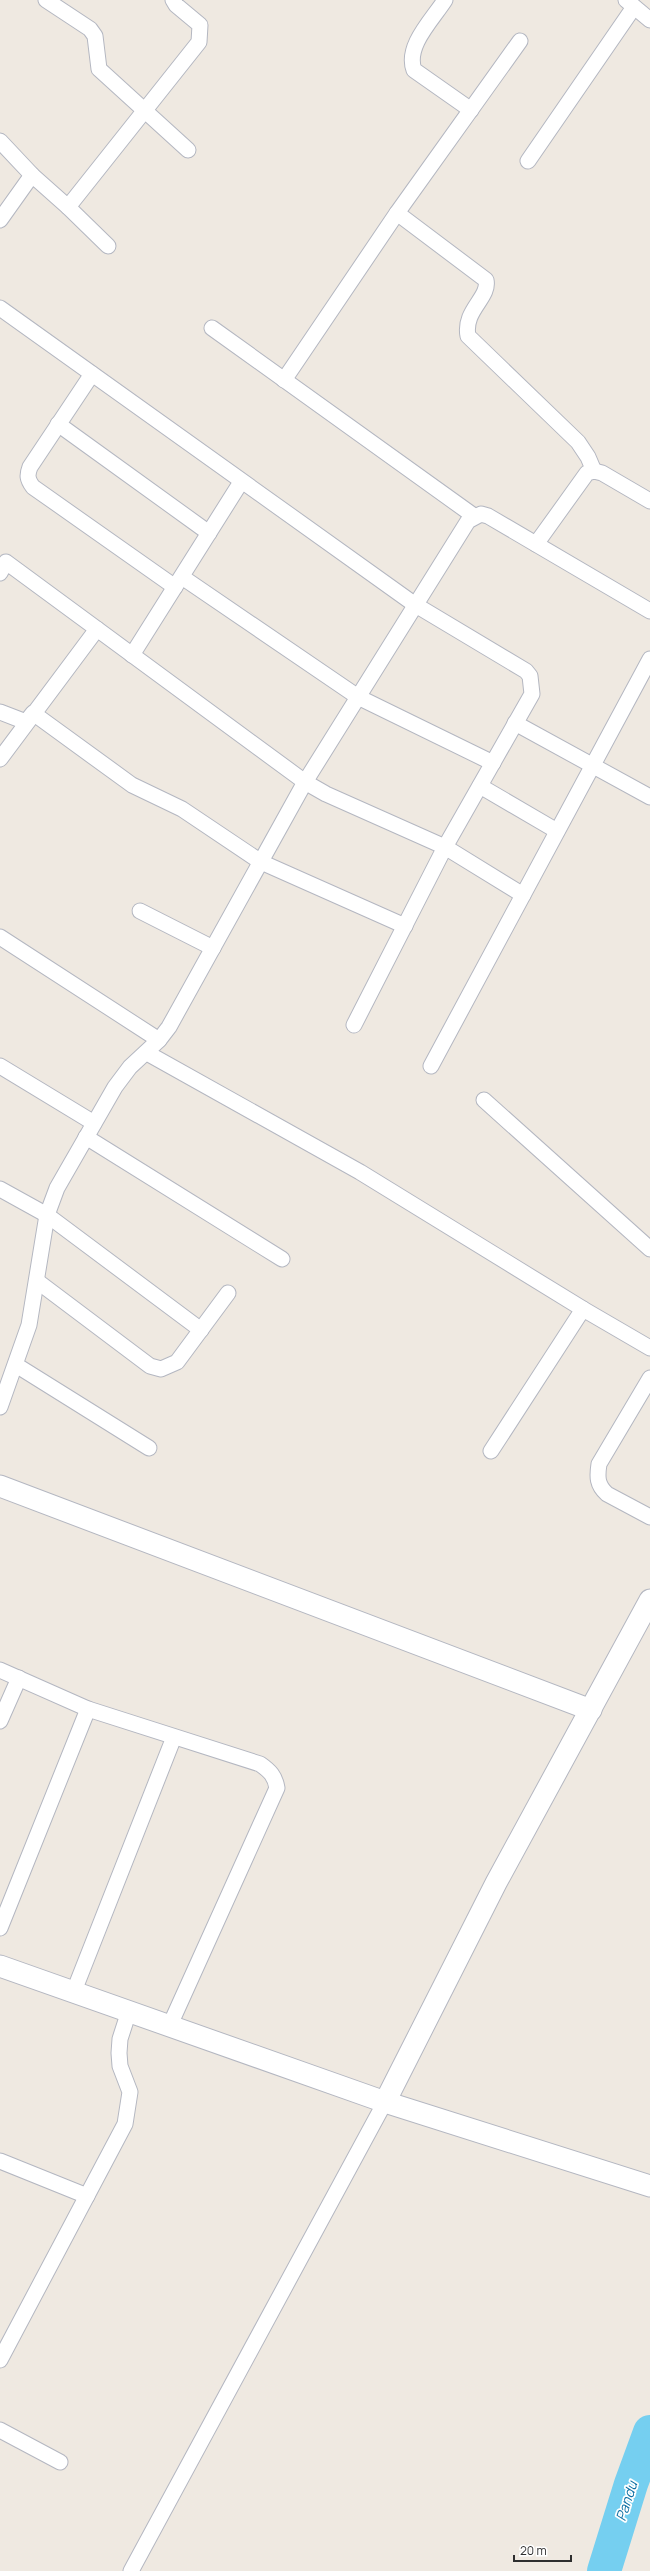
<svg xmlns="http://www.w3.org/2000/svg" width="650" height="2571" viewBox="0 0 650 2571" font-family="Manrope,sans-serif">
	<rect width="100%" height="100%" fill="#efe9e1"/>
	<g fill="none" stroke-linecap="round" stroke-linejoin="round">
		<path stroke="#75cff0" stroke-width="34" d="M604 2571 631 2484 650 2432"/>
		<defs>
			<g id="street">
				<path d="M46 0 90 29 95 36 99 69 188 150"/>
				<path d="M445 0C433 19 405 46 414 70L471 110"/>
				<path d="M626 0 650 20"/>
				<path d="M0 141 32 175"/>
				<path d="M528 161 634 7"/>
				<path d="M68 207 108 246"/>
				<path d="M397 213 486 280C490 298 463 310 468 336L578 442 588 457 594 471"/>
				<path d="M0 220 32 175 68 207 199 42 200 25 176 5 173 0"/>
				<path d="M0 308 414 604 526 671 530 676 532 694 445 847 354 1025"/>
				<path d="M212 328 474 516"/>
				<path d="M92 374 30 467C27 475 27 479 33 487L175 587"/>
				<path d="M284 380 397 213 520 41"/>
				<path d="M58 424 209 533"/>
				<path d="M536 544 587 473 594 471 602 473 650 501"/>
				<path d="M0 573 6 562 305 782 326 794 445 847 523 895"/>
				<path d="M182 577 358 697 493 763"/>
				<path d="M132 655 241 482"/>
				<path d="M0 712 26 722 33 713 132 785 182 809 261 862 405 926"/>
				<path d="M515 723 650 797"/>
				<path d="M0 759 97 629"/>
				<path d="M480 786 557 831"/>
				<path d="M140 911 213 948"/>
				<path d="M0 937 159 1040"/>
				<path d="M147 1053 360 1172 583 1309"/>
				<path d="M0 1066 94 1123"/>
				<path d="M431 1066 650 659"/>
				<path d="M484 1100 650 1249"/>
				<path d="M86 1137 282 1259"/>
				<path d="M0 1189 47 1215 201 1330"/>
				<path d="M37 1281 150 1366 161 1369 177 1362 228 1293"/>
				<path d="M16 1365 149 1448"/>
				<path d="M650 1378 599 1464C597 1477 597 1485 607 1494L650 1517"/>
				<path d="M0 1407 29 1325 47 1215 57 1188 115 1087 130 1067 159 1040 169 1027 305 782 468 521 481 514 488 516 650 611"/>
				<path d="M491 1451 583 1309 650 1348"/>
				<path d="M0 1670 88 1709 260 1764C270 1771 275 1776 277 1788L170 2025"/>
				<path d="M0 1721 19 1678"/>
				<path d="M0 1928 88 1709"/>
				<path d="M74 1991 174 1737"/>
				<path d="M0 2161 87 2196"/>
				<path d="M0 2360 125 2124 130 2092 120 2066 119 2053 120 2039 129 2011"/>
				<path d="M0 2430 60 2462"/>
				<path d="M131 2571 385 2102"/>
			</g>
			<g id="secondary">
				<path d="M0 1486 591 1710"/>
				<path d="M0 1966 385 2102 650 2186"/>
				<path d="M385 2102 496 1883 650 1600"/>
			</g>
		</defs>
		<use href="#street" stroke="#b4b7c1" stroke-width="17"/>
		<use href="#secondary" stroke="#b4b7c1" stroke-width="23"/>
		<use href="#street" stroke="#fff" stroke-width="15"/>
		<use href="#secondary" stroke="#fff" stroke-width="21"/>
	</g>
	<g text-anchor="middle" dominant-baseline="central" stroke-width="3.5" stroke-linejoin="round" paint-order="stroke">
		<g font-size="14" font-style="italic" fill="#0d6fa3" stroke="#fff">
			<text transform="translate(626 2501) rotate(-72)">Pandu</text>
		</g>
	</g>
	<path d="M514 2555v6h57v-6" fill="none" stroke="#2e2e2e" stroke-width="2"/>
	<text x="520" y="2555" font-size="12" fill="#2e2e2e" stroke="#ffffff" stroke-width="3" paint-order="stroke">20 m</text>
</svg>
